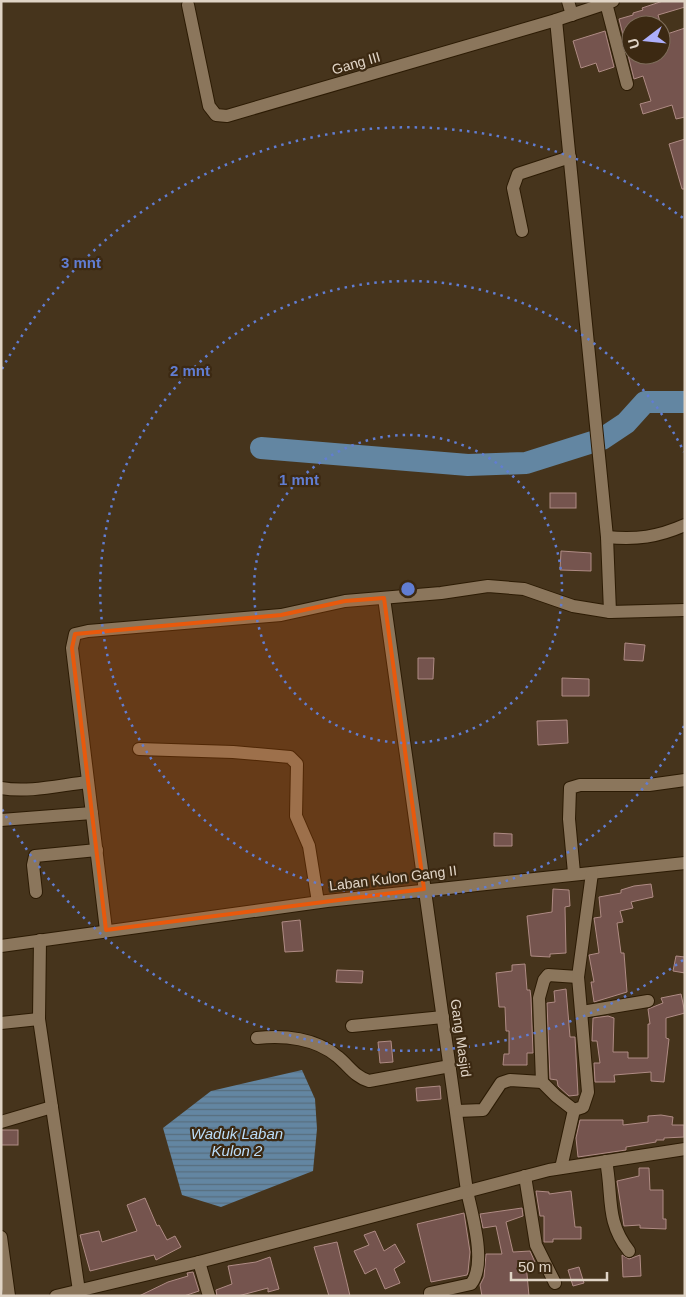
<svg xmlns="http://www.w3.org/2000/svg" width="686" height="1297" viewBox="0 0 686 1297" font-family="Arial,sans-serif">
	<defs>
		<pattern id="water-rules" width="6" height="5" patternUnits="userSpaceOnUse" patternTransform="scale(1.25)"><rect width="6" height="5" fill="#6386a2"/><path d="M0 2.5h6" fill="none" stroke="#586e7e"/></pattern>
	</defs>
	<rect width="100%" height="100%" fill="#46341c"/>
	<path fill="url(#water-rules)" d="M302 1070 315 1099 317 1129 313 1171 221 1207 182 1195 163 1128 211 1091Z"/>
	<g fill="none" stroke-linecap="round" stroke-linejoin="round">
		<path stroke="#6386a2" stroke-width="22" d="M261 448 468 465 526 463 602 439 626 423 645 402H685"/>
	</g>
	<g fill="#75544e" stroke="#af8b84">
		<path d="M663 1H685V7L658 15 661 25H631V55H661L668 48 664 35 685 28V117L676 119 672 105 643 114 640 104 651 101 643 76 634 79 619 19 633 15V13L643 10 642 8Z"/>
		<path d="M605 31 614 67 599 72 596 63 581 68 573 41Z"/>
		<path d="M685 139V189H682L669 144Z"/>
		<rect x="550" y="493" width="26" height="15"/>
		<path d="M561 551 591 553V571L560 570Z"/>
		<path d="M625 643 645 645 643 661 624 660Z"/>
		<path d="M418 658H434L433 679H418Z"/>
		<path d="M562 678 589 679V696H562Z"/>
		<path d="M567 720 568 743 538 745 537 721Z"/>
		<path d="M494 833 512 834V846H494Z"/>
		<path d="M651 884 653 897 631 902 633 908 620 911 623 922 617 923 621 953H624L627 992 594 1002 591 982H594L589 955 599 953 594 918 601 917 599 897 621 893V890L634 886Z"/>
		<path d="M553 889 569 890 570 906 565 907 566 953 550 954V957L531 956 527 916 552 912Z"/>
		<path d="M300 920 303 951 285 952 282 922Z"/>
		<path d="M676 956 685 957V973L673 971Z"/>
		<path d="M525 964 527 990H530L531 998 533 1053H527V1065H503L504 1054H509V1031H506L505 1007H499L496 973 512 971V965Z"/>
		<path d="M337 970 363 971 362 983 336 982Z"/>
		<path d="M566 989 570 1037H575L578 1095 569 1096 558 1086 557 1080 550 1079 547 1003 555 1002 554 991Z"/>
		<path d="M681 994 685 1013 666 1018V1038L669 1039 664 1082 651 1081V1072L614 1075 615 1082H595L594 1063H600L597 1041H592L593 1018 608 1016 614 1018 613 1052H628V1058H648V1024H650L648 1009 663 1003 661 998Z"/>
		<path d="M391 1041 393 1062 380 1063 378 1042Z"/>
		<path d="M440 1086 441 1099 417 1101 416 1088Z"/>
		<path d="M661 1115 673 1117 672 1125H684V1137L664 1138V1140H656V1142L626 1147V1150L578 1157 576 1138 580 1120H623V1125L648 1122V1116Z"/>
		<rect x="1" y="1130" width="17" height="15"/>
		<path d="M639 1168H649L650 1190H663V1219H666V1229L640 1228V1225L624 1226 617 1181 639 1176Z"/>
		<path d="M536 1191 549 1192V1194L571 1191 575 1227H581V1239H553V1242H544V1216H540Z"/>
		<path d="M145 1198 157 1226 159 1225 167 1240 175 1236 181 1247 156 1260 154 1255 90 1271 80 1235 99 1231 102 1242 137 1231 127 1205Z"/>
		<path d="M522 1208 523 1216 506 1222 513 1252 530 1251 534 1260 535 1262 526 1263 529 1296H482L480 1285 484 1277 486 1254H502L496 1226 483 1228 480 1214Z"/>
		<path d="M464 1213 470 1252 468 1272 467 1275 431 1282 417 1224Z"/>
		<path d="M375 1231 384 1251 395 1244 405 1262 394 1269 400 1283 385 1289 376 1268 365 1274 354 1251 369 1245 364 1235Z"/>
		<path d="M337 1242 347 1283 350 1296H329L314 1247Z"/>
		<path d="M622 1255 629 1259 640 1255 641 1276 623 1277Z"/>
		<path d="M270 1257 279 1289 268 1292V1288L238 1296H217L216 1290 232 1284 228 1266 256 1262Z"/>
		<path d="M579 1267 584 1283 573 1286 568 1270Z"/>
		<path d="M193 1272 199 1291 184 1296H139L168 1282 188 1276 187 1273Z"/>
	</g>
	<g fill="none" stroke-linecap="round" stroke-linejoin="round">
		<defs>
			<g id="minor">
				<path d="M568 1 572 15"/>
				<path d="M606 3 627 84"/>
				<path d="M188 5 209 106 216 115 227 116 556 20 613 1"/>
				<path d="M556 20 607 537 610 612"/>
				<path d="M522 231 513 188 518 174 570 157"/>
				<path d="M607 537C636 540 658 537 685 525"/>
				<path d="M384 598 467 1191C472 1215 487 1264 471 1284L430 1293V1296"/>
				<path d="M139 749 233 752 290 757 297 764 296 816 309 846 318 902"/>
				<path d="M1 788C29 793 60 785 88 782"/>
				<path d="M1 820 92 813"/>
				<path d="M574 873 569 819 570 788 580 785H649L685 780"/>
				<path d="M36 892 33 865 35 856 97 850"/>
				<path d="M106 930 72 648 75 634 88 631 281 615 345 601 441 593 488 586 524 589 573 606 610 612 685 610"/>
				<path d="M40 940 39 1019 79 1291"/>
				<path d="M1 946 327 901 685 863"/>
				<path d="M582 1012 648 1001"/>
				<path d="M1 1023 39 1019"/>
				<path d="M352 1026 443 1017"/>
				<path d="M257 1038C284 1035 316 1038 338 1057 349 1066 355 1077 369 1081L450 1066"/>
				<path d="M574 1110 556 1096 542 1082 539 998 544 980 548 975 578 977"/>
				<path d="M457 1111 483 1110 501 1083 510 1080 542 1082"/>
				<path d="M1 1122 52 1107"/>
				<path d="M606 1161C613 1196 605 1221 629 1251"/>
				<path d="M561 1168 574 1110 583 1107 588 1092 578 977 592 873"/>
				<path d="M525 1176 536 1245 555 1283"/>
				<path d="M1 1237 9 1296"/>
				<path d="M199 1262 209 1296"/>
				<path d="M56 1296 199 1262 549 1170 685 1149"/>
			</g>
		</defs>
		<use href="#minor" stroke="#2c1b04" stroke-width="14"/>
		<use href="#minor" stroke="#8b765c" stroke-width="12"/>
	</g>
	<path fill="#e8590c" fill-opacity="0.2" stroke="#e8590c" stroke-width="4" stroke-linejoin="round" d="M384 598 424 889 106 930 72 648 75 634 281 615 345 601Z"/>
	<g fill="none" stroke="#617dd2" stroke-width="2.5" stroke-dasharray="2.5 5">
		<circle cx="408" cy="589" r="154"/>
		<path d="M684 726A308 308 0 1 1 684 452"/>
		<path d="M683 960A462 462 0 0 1 2 809M2 369A462 462 0 0 1 683 218"/>
	</g>
	<g text-anchor="middle" dominant-baseline="central" stroke-width="4.5" stroke-linejoin="round" paint-order="stroke">
		<g font-size="14" fill="#e0d4c6" stroke="#3c2912">
			<text transform="translate(356 63) rotate(-16)">Gang III</text>
			<text transform="translate(393 878) rotate(-7)">Laban Kulon Gang II</text>
			<text transform="translate(461 1038) rotate(82)">Gang Masjid</text>
		</g>
		<g font-size="15" font-style="italic" fill="#bbddf9" stroke="#3c2912">
			<text x="237" y="1133">Waduk Laban<tspan x="237" dy="17">Kulon 2</tspan></text>
		</g>
	</g>
	<circle cx="408" cy="589" r="8" fill="#617dd2" stroke="#3c2912" stroke-width="2.5"/>
	<g font-size="15" text-anchor="middle" font-weight="bold" fill="#617dd2" stroke="#3c2912" stroke-width="4.5" stroke-linejoin="round" paint-order="stroke">
		<text x="81" y="268">3 mnt</text>
		<text x="190" y="376">2 mnt</text>
		<text x="299" y="485">1 mnt</text>
	</g>
	<rect width="686" height="1297" fill="none" stroke="#e0d4c6" stroke-width="5"/>
	<g transform="translate(646 40) rotate(254)"><circle r="24" fill="#3c2912" stroke="#7e6d5a"/>
	<path d="M0-4L9 19L0 12L-9 19Z" fill="#adaffb"/>
	<text y="-8" font-size="14" font-weight="bold" text-anchor="middle" fill="#e0d4c6">U</text>
	</g>
	<path d="M511 1272v8h96v-8" fill="none" stroke="#e0d4c6" stroke-width="2.5"/>
	<text x="518" y="1272" font-size="15" fill="#e0d4c6" stroke="#3c2912" stroke-width="4" paint-order="stroke">50 m</text>
</svg>
